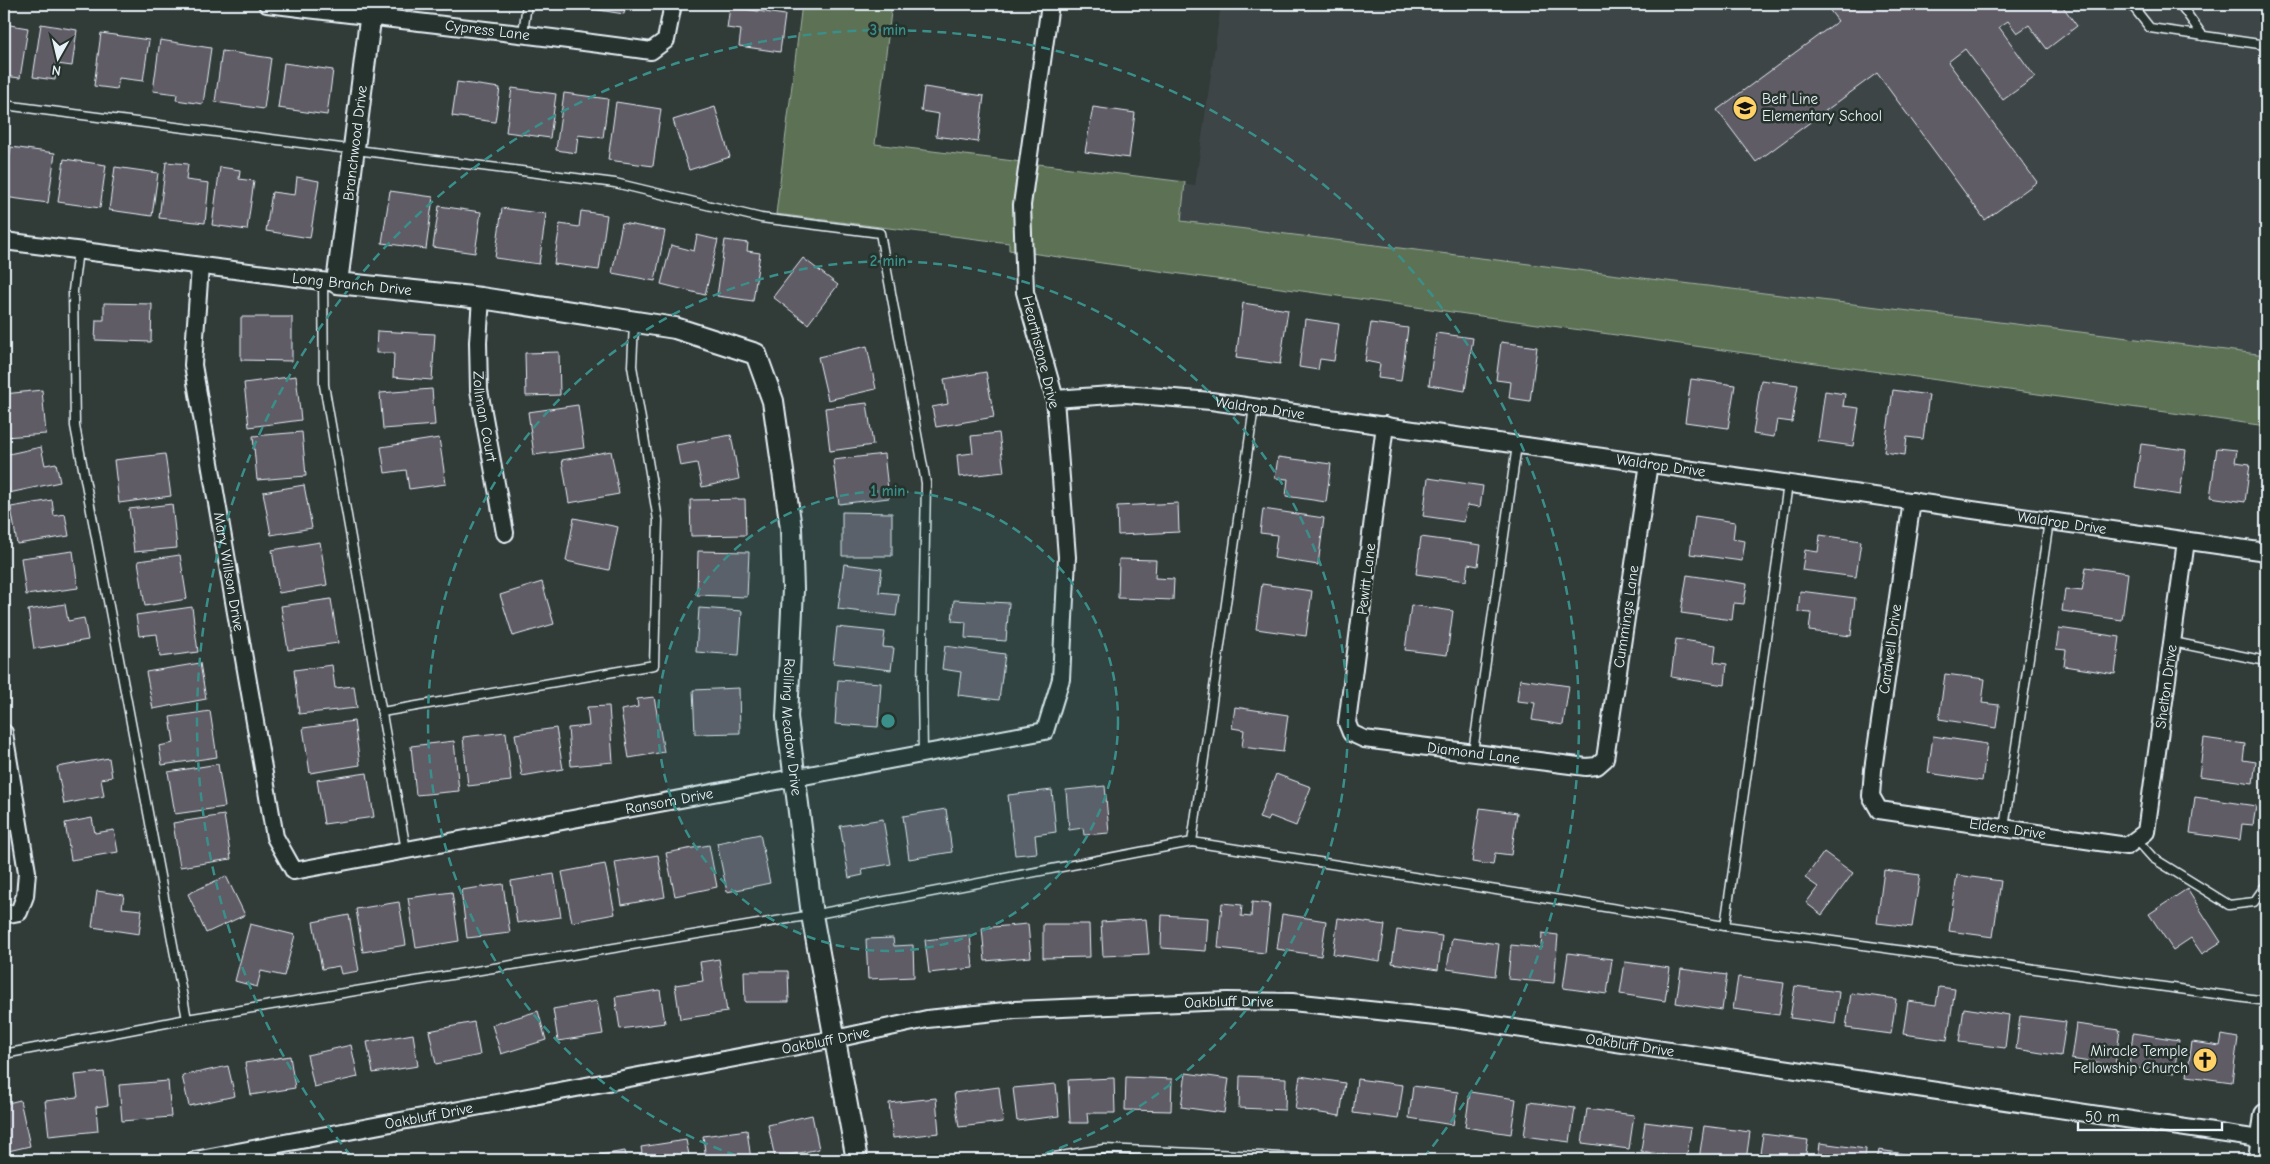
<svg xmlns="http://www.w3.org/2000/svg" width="2270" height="1164" viewBox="0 0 2270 1164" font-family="'Comic Neue',sans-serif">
	<rect width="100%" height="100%" fill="#313b38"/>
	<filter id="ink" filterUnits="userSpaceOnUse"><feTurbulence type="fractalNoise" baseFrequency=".02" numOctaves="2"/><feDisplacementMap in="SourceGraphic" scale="10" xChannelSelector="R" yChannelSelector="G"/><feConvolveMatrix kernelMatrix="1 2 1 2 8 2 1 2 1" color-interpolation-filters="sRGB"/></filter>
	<g filter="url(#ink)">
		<path fill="#3e4546" d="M1221 4H2266V393L1055 222 1065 167 1195 186Z"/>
		<path fill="#5d7255" stroke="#a2b2a6" d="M802 4H892L875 144 1185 182 1181 221 2266 355V426L1009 250V243L776 214Z"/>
		<g fill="#5e5b66" stroke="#e8f1f8">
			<path d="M586 4H626L624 14 586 8Z"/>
			<path d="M1825 4H2061L2077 26 2047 49 2029 25 2017 33 2008 21 1999 27 2035 77 2003 100 1965 49 1948 62 2037 182 1985 220 1877 73 1756 162 1717 110 1838 21Z"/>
			<path d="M730 7 785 15 780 52 739 46 741 30 727 28Z"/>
			<path d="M4 24 28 28 20 78 4 76Z"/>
			<path d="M41 24 77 30 72 66 57 64 55 80 33 77Z"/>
			<path d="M101 33 149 40 143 81 119 78 117 89 94 86Z"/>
			<path d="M160 40 211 48 203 104 176 100 177 94 153 91Z"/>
			<path d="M222 51 271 58 264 109 215 102Z"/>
			<path d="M284 63 333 70 327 115 278 108Z"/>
			<path d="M457 82 500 88 495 122 452 116Z"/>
			<path d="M924 87 984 96 978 142 936 136 939 114 921 111Z"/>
			<path d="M512 88 556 94 550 138 506 132Z"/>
			<path d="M564 93 608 99 603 138 578 135 576 153 556 150Z"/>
			<path d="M616 102 661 109 653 166 608 160Z"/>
			<path d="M715 107 730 157 689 170 673 120Z"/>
			<path d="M1093 107 1135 113 1129 158 1085 152Z"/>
			<path d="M11 147 55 153 48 203 4 197Z"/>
			<path d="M64 159 106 165 100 208 58 202Z"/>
			<path d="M166 162 188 164 186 180 209 183 205 223 159 218Z"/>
			<path d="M115 167 158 173 152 216 109 210Z"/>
			<path d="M220 167 240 170 239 179 254 181 247 230 212 225Z"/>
			<path d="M297 177 319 181 310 238 266 231 272 192 295 195Z"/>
			<path d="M390 191 433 197 426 249 382 243Z"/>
			<path d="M439 206 481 212 475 253 433 247Z"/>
			<path d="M502 208 546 214 539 264 495 258Z"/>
			<path d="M581 211 607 215 599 270 554 264 560 224 579 227Z"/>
			<path d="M622 223 665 231 655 281 612 273Z"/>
			<path d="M697 235 718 240 705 295 661 284 671 245 694 251Z"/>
			<path d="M725 240 748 243 747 251 760 253 753 301 717 296Z"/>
			<path d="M803 258 838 285 808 324 773 297Z"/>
			<path d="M104 303 152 304 151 342 95 340 96 320H104Z"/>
			<path d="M1243 303 1288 310 1280 364 1236 358Z"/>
			<path d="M241 317H292V361L241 360Z"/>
			<path d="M1305 319 1339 324 1334 361 1320 359 1318 370 1299 367Z"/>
			<path d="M1371 323 1408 328 1401 381 1378 378 1380 364 1365 361Z"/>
			<path d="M377 331 435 334 432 380 393 377 394 353H376Z"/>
			<path d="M1436 333 1473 338 1465 391 1429 385Z"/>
			<path d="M1501 342 1537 347 1530 401 1509 398 1511 382 1496 380Z"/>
			<path d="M867 346 876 389 828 400 818 357Z"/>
			<path d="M559 352 560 395 526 396 525 353Z"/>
			<path d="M986 372 994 417 936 427 932 407 948 404 944 379Z"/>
			<path d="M296 376 301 420 249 427 244 383Z"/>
			<path d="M1691 379 1735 385 1728 428 1685 422Z"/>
			<path d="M1761 380 1798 385 1792 422 1777 420 1774 437 1753 434Z"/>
			<path d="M432 389 435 425 383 429 380 393Z"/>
			<path d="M42 390 46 434 4 437V394Z"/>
			<path d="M1893 390 1929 395 1923 439 1907 437 1905 455 1884 452Z"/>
			<path d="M1825 391 1845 394 1843 406 1859 408 1853 446 1818 441Z"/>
			<path d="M867 403 873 445 830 451 825 408Z"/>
			<path d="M578 405 584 448 534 455 528 412Z"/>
			<path d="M302 432 306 476 257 480 253 436Z"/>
			<path d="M999 433 1004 472 959 477 957 455 973 453 971 436Z"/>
			<path d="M731 435 739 479 702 487 697 463 680 466 676 445Z"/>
			<path d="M439 438 446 484 409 489 406 470 385 473 381 447Z"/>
			<path d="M2141 444 2186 450 2180 495 2135 488Z"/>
			<path d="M41 447 45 465 56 463 60 482 9 493 4 469V455Z"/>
			<path d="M2217 448 2237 450 2235 462 2250 464 2245 502 2210 497Z"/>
			<path d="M611 451 619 494 569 503 562 460Z"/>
			<path d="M165 454 171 496 119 503 114 460Z"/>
			<path d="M884 454 889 498 839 504 833 460Z"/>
			<path d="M1278 457 1331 464 1326 502 1286 496 1288 479 1275 478Z"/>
			<path d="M1428 478 1483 486 1480 507 1467 505 1464 522 1423 516Z"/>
			<path d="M304 485 312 528 271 535 263 492Z"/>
			<path d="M745 499 746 535 691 536 690 500Z"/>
			<path d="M52 500 54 516 65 514 69 536 17 544 11 507Z"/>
			<path d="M1178 503 1179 532 1118 535 1117 506Z"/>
			<path d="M172 504 177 548 134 552 129 509Z"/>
			<path d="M1263 509 1324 518 1318 565 1274 558 1277 535 1260 533Z"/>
			<path d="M842 512 892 513V556H842Z"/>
			<path d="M1695 516 1735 522 1733 539 1745 541 1742 561 1690 554Z"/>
			<path d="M574 518 618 527 609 570 566 561Z"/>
			<path d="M1820 535 1861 541 1856 577 1802 570 1805 550 1818 552Z"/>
			<path d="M1421 537 1481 545 1478 566 1468 564 1466 581 1416 574Z"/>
			<path d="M320 542 327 585 279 593 272 550Z"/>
			<path d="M73 551 78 588 26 595 21 558Z"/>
			<path d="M698 551 749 552 747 597 697 595Z"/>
			<path d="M180 555 187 599 145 606 138 561Z"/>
			<path d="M1119 559 1156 560 1155 578 1174 579 1173 600 1118 598Z"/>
			<path d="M844 564 882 569 879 592 899 594 896 616 838 609Z"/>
			<path d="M2086 567 2128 573 2122 620 2062 611 2065 589 2082 591Z"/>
			<path d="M1687 575 1747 584 1744 604 1734 603 1732 620 1681 613Z"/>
			<path d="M542 582 554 624 513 636 500 595Z"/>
			<path d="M1262 584 1312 591 1306 636 1256 629Z"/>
			<path d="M1800 591 1855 598 1851 636 1809 631 1811 613 1798 612Z"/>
			<path d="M331 599 338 643 288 650 281 606Z"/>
			<path d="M954 600 1009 603 1006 641 965 638 966 622 952 621Z"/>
			<path d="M65 604 68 621 84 618 88 640 34 649 28 610Z"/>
			<path d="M1411 605 1453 611 1447 655 1405 650Z"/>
			<path d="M192 607 198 652 160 657 157 634 139 636 136 615Z"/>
			<path d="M699 608 742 611 739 655 696 652Z"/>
			<path d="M837 627 885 632 883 647 894 648 891 670 833 663Z"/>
			<path d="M2059 628 2120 637 2115 674 2064 666 2066 650 2056 649Z"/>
			<path d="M1676 639 1716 645 1714 662 1727 664 1725 685 1671 677Z"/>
			<path d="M945 646 1005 654 999 700 958 695 961 672 942 669Z"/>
			<path d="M200 663 206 699 153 709 146 672Z"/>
			<path d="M332 665 335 688 354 686 357 708 299 714 294 670Z"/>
			<path d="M1945 674 1985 679 1982 703 1999 705 1996 728 1939 719Z"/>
			<path d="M1520 679 1569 686 1563 725 1532 720 1535 703 1517 701Z"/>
			<path d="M838 680 881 683 878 727 835 724Z"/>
			<path d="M739 688 740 733 695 734 693 690Z"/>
			<path d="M654 697 664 752 629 758 621 710 638 707 637 699Z"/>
			<path d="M609 706 613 762 571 766 568 728 589 726 587 707Z"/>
			<path d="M1235 707 1288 715 1283 752 1242 747 1244 730 1232 728Z"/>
			<path d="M210 711 217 757 162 765 159 746 174 743 170 717Z"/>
			<path d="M354 721 360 765 310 773 303 728Z"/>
			<path d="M556 728 563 769 522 776 515 734Z"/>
			<path d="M506 732 511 781 468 786 463 737Z"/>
			<path d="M1933 736 1987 744 1982 781 1928 773Z"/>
			<path d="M2204 738 2245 744 2243 760 2256 762 2253 783 2199 776Z"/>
			<path d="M454 741 459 791 416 795 411 746Z"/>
			<path d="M109 758 112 777 101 779 104 796 64 804 57 767Z"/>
			<path d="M218 764 225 807 175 814 168 772Z"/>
			<path d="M367 773 374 817 324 824 317 780Z"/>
			<path d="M1276 774 1311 787 1296 826 1270 816 1268 821 1259 818Z"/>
			<path d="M1105 786 1109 833 1084 835 1083 828 1069 830 1066 790Z"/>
			<path d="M1052 790 1056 832 1035 835 1037 853 1015 855 1008 795Z"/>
			<path d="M2195 797 2256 806 2253 825 2242 824 2240 840 2190 833Z"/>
			<path d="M1480 808 1517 813 1511 855 1495 853 1493 865 1472 862Z"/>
			<path d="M946 809 952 852 909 859 903 816Z"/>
			<path d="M224 815 231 859 180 867 173 823Z"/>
			<path d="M92 818 95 833 114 830 118 852 71 860 65 823Z"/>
			<path d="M883 819 891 864 862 869 863 875 849 878 840 826Z"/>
			<path d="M760 834 770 883 727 892 717 843Z"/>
			<path d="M709 845 717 887 675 896 666 853Z"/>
			<path d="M1824 852 1853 873 1822 915 1806 903 1818 887 1805 878Z"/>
			<path d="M658 855 665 897 622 905 615 862Z"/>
			<path d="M605 864 615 914 572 922 562 872Z"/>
			<path d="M1884 870 1920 875 1912 927 1877 923Z"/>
			<path d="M554 874 561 917 517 923 511 881Z"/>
			<path d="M1957 875 2001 881 1993 937 1949 931Z"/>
			<path d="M226 876 245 915 206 933 188 894Z"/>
			<path d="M503 884 510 933 467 938 461 890Z"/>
			<path d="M2187 889 2221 942 2202 954 2191 938 2173 950 2149 914Z"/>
			<path d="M97 891 124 895 122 908 142 910 139 934 92 927Z"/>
			<path d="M452 892 459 941 416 948 408 898Z"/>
			<path d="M399 902 406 945 363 952 356 909Z"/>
			<path d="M1252 902 1270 904 1265 953 1218 948 1222 903 1242 905 1241 916 1251 917Z"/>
			<path d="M1282 914 1326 921 1321 956 1277 949Z"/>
			<path d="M349 915 359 971 341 974 339 966 322 969 313 922Z"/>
			<path d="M1162 915 1208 918 1206 951 1161 948Z"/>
			<path d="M1338 918 1385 925 1380 961 1333 954Z"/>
			<path d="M1146 919 1149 954 1103 956 1101 922Z"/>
			<path d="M250 924 295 935 284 976 261 971 257 987 235 981Z"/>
			<path d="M1028 924 1031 957 985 961 982 928Z"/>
			<path d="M1043 924H1089L1090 957 1043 958Z"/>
			<path d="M1397 930 1442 936 1438 970 1392 963Z"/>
			<path d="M1542 933 1558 935 1554 983 1508 979 1511 945 1541 948Z"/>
			<path d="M970 935 973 968 929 973 925 940Z"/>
			<path d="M893 938 894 946 913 945 914 977 868 979 866 939Z"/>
			<path d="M1452 938 1499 944 1495 976 1447 969Z"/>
			<path d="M1568 953 1612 959 1607 994 1563 988Z"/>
			<path d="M719 959 727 1012 680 1019 675 985 703 981 700 962Z"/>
			<path d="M1625 962 1670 968 1665 1001 1620 994Z"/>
			<path d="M1681 969 1727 975 1722 1010 1676 1003Z"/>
			<path d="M744 971H788L789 1002H745Z"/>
			<path d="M1738 977 1784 983 1779 1015 1733 1009Z"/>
			<path d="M1795 986 1839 992 1835 1024 1790 1018Z"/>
			<path d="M1939 987 1955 989 1947 1040 1903 1034 1908 1001 1936 1005Z"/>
			<path d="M660 990 665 1023 620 1029 615 997Z"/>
			<path d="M1851 993 1896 999 1891 1034 1846 1028Z"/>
			<path d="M597 1001 603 1034 558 1041 553 1009Z"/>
			<path d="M1964 1008 2009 1015 2005 1048 1959 1042Z"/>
			<path d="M538 1011 546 1040 501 1054 492 1025Z"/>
			<path d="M2020 1016 2066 1022 2061 1056 2016 1049Z"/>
			<path d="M474 1022 480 1055 436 1064 429 1031Z"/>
			<path d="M2076 1024 2120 1030 2115 1066 2071 1059Z"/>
			<path d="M2133 1033 2179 1040 2174 1073 2129 1067Z"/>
			<path d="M413 1034 418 1066 373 1073 367 1042Z"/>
			<path d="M2222 1035 2238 1038 2232 1082 2187 1076 2192 1042 2220 1046Z"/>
			<path d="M351 1045 358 1077 314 1087 307 1055Z"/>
			<path d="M290 1056 295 1088 251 1095 245 1063Z"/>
			<path d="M228 1066 235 1096 189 1106 182 1076Z"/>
			<path d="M104 1072 108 1105 96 1107 98 1131 49 1136 45 1101 78 1097 75 1075Z"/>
			<path d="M1186 1073 1229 1079 1224 1113 1181 1107Z"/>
			<path d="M1240 1076 1286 1078 1285 1110 1239 1108Z"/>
			<path d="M1300 1076 1345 1083 1340 1116 1295 1109Z"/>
			<path d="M1126 1077 1172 1079 1171 1111 1125 1110Z"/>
			<path d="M1114 1078 1115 1113H1087L1088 1123H1070L1068 1080Z"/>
			<path d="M1357 1079 1403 1085 1398 1119 1353 1113Z"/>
			<path d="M168 1081 171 1117 122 1121 119 1085Z"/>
			<path d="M1056 1084 1059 1116 1017 1121 1013 1088Z"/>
			<path d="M1413 1086 1458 1092 1453 1125 1409 1118Z"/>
			<path d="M999 1087 1003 1122 959 1127 954 1093Z"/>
			<path d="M1470 1092 1516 1099 1511 1134 1465 1127Z"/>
			<path d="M936 1098 939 1133 893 1138 889 1103Z"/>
			<path d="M20 1100 30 1146 4 1152V1104Z"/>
			<path d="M1529 1102 1575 1108 1570 1142 1524 1136Z"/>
			<path d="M1587 1109 1634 1115 1629 1149 1582 1143Z"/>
			<path d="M812 1115 819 1149 775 1158 768 1125Z"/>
			<path d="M1645 1122 1691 1128 1686 1160H1666V1155L1641 1151Z"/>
			<path d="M1704 1126 1750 1132 1746 1160 1699 1159Z"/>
			<path d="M747 1130 751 1160H706L703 1136Z"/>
			<path d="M1763 1134 1808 1140 1805 1160H1759Z"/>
			<path d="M686 1140 690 1160H643L641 1147Z"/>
			<path d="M1820 1143 1866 1149 1865 1160H1818Z"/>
			<path d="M1879 1150 1925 1157 1924 1160H1877Z"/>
			<path d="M625 1151 627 1160H580V1158Z"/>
		</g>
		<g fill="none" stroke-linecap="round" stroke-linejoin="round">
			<defs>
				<g id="service">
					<path d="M2131 4 2150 28 2266 45"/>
					<path d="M2180 4 2203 36"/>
					<path d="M523 33 527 4"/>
					<path d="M4 105 615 183 761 218 880 233 926 483 922 688 923 753"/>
					<path d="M78 250 73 291 75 426 187 1019"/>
					<path d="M323 281 324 385 406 850"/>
					<path d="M1788 484 1725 926 2266 1001"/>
					<path d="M2173 642 2266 661"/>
					<path d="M382 712 654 665 658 520 632 366 634 323"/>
					<path d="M1473 752 1517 445"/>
					<path d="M2004 828 2049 521"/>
					<path d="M2136 839 2153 858 2229 905 2254 902 2266 885"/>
					<path d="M1192 842 1725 926"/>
					<path d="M4 1054 187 1019 812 915 1192 842 1254 407"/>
					<path d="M1036 1160 1104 1149 1350 1160"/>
				</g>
				<g id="minor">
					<path id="s1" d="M267 4C395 20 523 33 651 51L666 40 673 4"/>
					<path d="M4 241 337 283"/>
					<path id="s2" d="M200 266 193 365 275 837 294 871 1045 731 1061 679 1067 557 1055 399 1025 292 1022 205 1050 4"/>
					<path id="s3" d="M481 298 478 342 479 390 505 533"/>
					<path id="s4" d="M1055 399 1125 394 1211 401 2266 552"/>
					<path id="s5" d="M1385 425 1347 723 1351 733 1364 739 1586 767 1597 766 1605 759 1649 463"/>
					<path id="s6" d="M1912 501 1873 770 1871 796 1879 810 2127 846 2146 832 2186 541"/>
					<path d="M4 733 27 872 25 896 19 912 4 915"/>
					<path id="s7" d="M195 1160 835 1039 927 1019 1015 1010 1227 1001 1292 1002 1455 1019 2266 1140"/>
				</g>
				<g id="tertiary">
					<path id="s8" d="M372 4 337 283 481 298 675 328 756 354 773 401 791 528 793 589 787 717 812 915 857 1160"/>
				</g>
				<path id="secondary" d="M2260 1160 2266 1115"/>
			</defs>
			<use href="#service" stroke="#e8f1f8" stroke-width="11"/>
			<use href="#minor" stroke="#e8f1f8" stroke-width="20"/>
			<use href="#tertiary" stroke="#e8f1f8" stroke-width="24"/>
			<use href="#secondary" stroke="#e8f1f8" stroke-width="26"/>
			<use href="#service" stroke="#26332d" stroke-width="8"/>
			<use href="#minor" stroke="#26332d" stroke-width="16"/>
			<use href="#tertiary" stroke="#26332d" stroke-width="20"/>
			<use href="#secondary" stroke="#26332d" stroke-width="22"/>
		</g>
	</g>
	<circle cx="888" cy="721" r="230" fill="#3a8f8a" fill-opacity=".12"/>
	<g fill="none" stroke="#3a8f8a" stroke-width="2.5" stroke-dasharray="9 6">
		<circle cx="888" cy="721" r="230"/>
		<path d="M750 1160A460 460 0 1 1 1026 1160"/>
		<path d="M351 1156A691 691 0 1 1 1425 1156"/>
	</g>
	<defs>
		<symbol id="school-disc" viewBox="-11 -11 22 22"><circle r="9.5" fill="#ffd166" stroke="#26332d"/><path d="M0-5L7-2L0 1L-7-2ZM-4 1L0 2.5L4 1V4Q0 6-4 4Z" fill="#111"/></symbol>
		<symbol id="church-disc" viewBox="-11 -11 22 22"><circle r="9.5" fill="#ffd166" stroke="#26332d"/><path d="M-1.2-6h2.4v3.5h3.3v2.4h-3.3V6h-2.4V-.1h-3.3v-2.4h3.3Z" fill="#111"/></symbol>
	</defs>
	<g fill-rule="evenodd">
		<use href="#school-disc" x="1731" y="94" width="28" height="28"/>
		<use href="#church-disc" x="2191" y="1046" width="28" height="28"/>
	</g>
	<g text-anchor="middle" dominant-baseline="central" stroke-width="5" stroke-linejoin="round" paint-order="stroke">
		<g font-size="15" fill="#e8f1f8" stroke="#26332d">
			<text stroke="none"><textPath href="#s1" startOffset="222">Cypress Lane</textPath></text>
			<text transform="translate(355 143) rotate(-83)">Branchwood Drive</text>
			<text transform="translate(352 284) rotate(6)">Long Branch Drive</text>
			<text transform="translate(1041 352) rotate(76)">Hearthstone Drive</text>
			<text stroke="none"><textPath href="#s4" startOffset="206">Waldrop Drive</textPath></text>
			<text stroke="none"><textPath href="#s3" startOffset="119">Zollman Court</textPath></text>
			<text stroke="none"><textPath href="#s4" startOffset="611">Waldrop Drive</textPath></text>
			<text stroke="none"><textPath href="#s4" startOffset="1016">Waldrop Drive</textPath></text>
			<text stroke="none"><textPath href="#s2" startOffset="309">Mary Willson Drive</textPath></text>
			<text transform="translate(1366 579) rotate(-83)">Pewitt Lane</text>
			<text stroke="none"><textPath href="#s5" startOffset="715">Cummings Lane</textPath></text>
			<text transform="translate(1890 649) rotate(-82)">Cardwell Drive</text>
			<text stroke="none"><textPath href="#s6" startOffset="735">Shelton Drive</textPath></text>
			<text stroke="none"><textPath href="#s8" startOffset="1085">Rolling Meadow Drive</textPath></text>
			<text stroke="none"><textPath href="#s5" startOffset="436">Diamond Lane</textPath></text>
			<text stroke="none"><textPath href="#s2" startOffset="999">Ransom Drive</textPath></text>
			<text stroke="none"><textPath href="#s6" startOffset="444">Elders Drive</textPath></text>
			<text stroke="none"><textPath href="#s7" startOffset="1048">Oakbluff Drive</textPath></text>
			<text stroke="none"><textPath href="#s7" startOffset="642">Oakbluff Drive</textPath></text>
			<text stroke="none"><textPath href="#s7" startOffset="1452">Oakbluff Drive</textPath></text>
			<text stroke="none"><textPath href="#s7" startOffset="238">Oakbluff Drive</textPath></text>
		</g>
		<g font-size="15" fill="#e8f1f8" stroke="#26332d" text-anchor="start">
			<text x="1762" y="99">Belt Line<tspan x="1762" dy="17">Elementary School</tspan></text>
			<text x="2188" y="1051" text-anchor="end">Miracle Temple<tspan x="2188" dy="17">Fellowship Church</tspan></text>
		</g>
	</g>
	<circle cx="888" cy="721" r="8" fill="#3a8f8a" stroke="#26332d" stroke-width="2.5"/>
	<g font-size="15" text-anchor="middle" font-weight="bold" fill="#3a8f8a" stroke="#26332d" stroke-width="5" stroke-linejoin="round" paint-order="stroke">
		<text x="888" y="35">3 min</text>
		<text x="888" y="266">2 min</text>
		<text x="888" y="496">1 min</text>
	</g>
	<rect width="2270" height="1164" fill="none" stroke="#26332d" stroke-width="20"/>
	<rect x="10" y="10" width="2250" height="1144" fill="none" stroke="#e8f1f8" stroke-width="2" filter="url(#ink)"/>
	<g transform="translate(58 58) rotate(188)" stroke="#26332d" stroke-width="4" paint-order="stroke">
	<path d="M0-4L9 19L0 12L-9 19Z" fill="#e8f1f8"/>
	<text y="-8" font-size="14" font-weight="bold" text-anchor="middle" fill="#e8f1f8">N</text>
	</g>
	<path d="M2078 1122v8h144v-8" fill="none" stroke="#e8f1f8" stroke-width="2.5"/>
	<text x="2085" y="1122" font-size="15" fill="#e8f1f8" stroke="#26332d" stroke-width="4" paint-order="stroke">50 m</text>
</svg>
